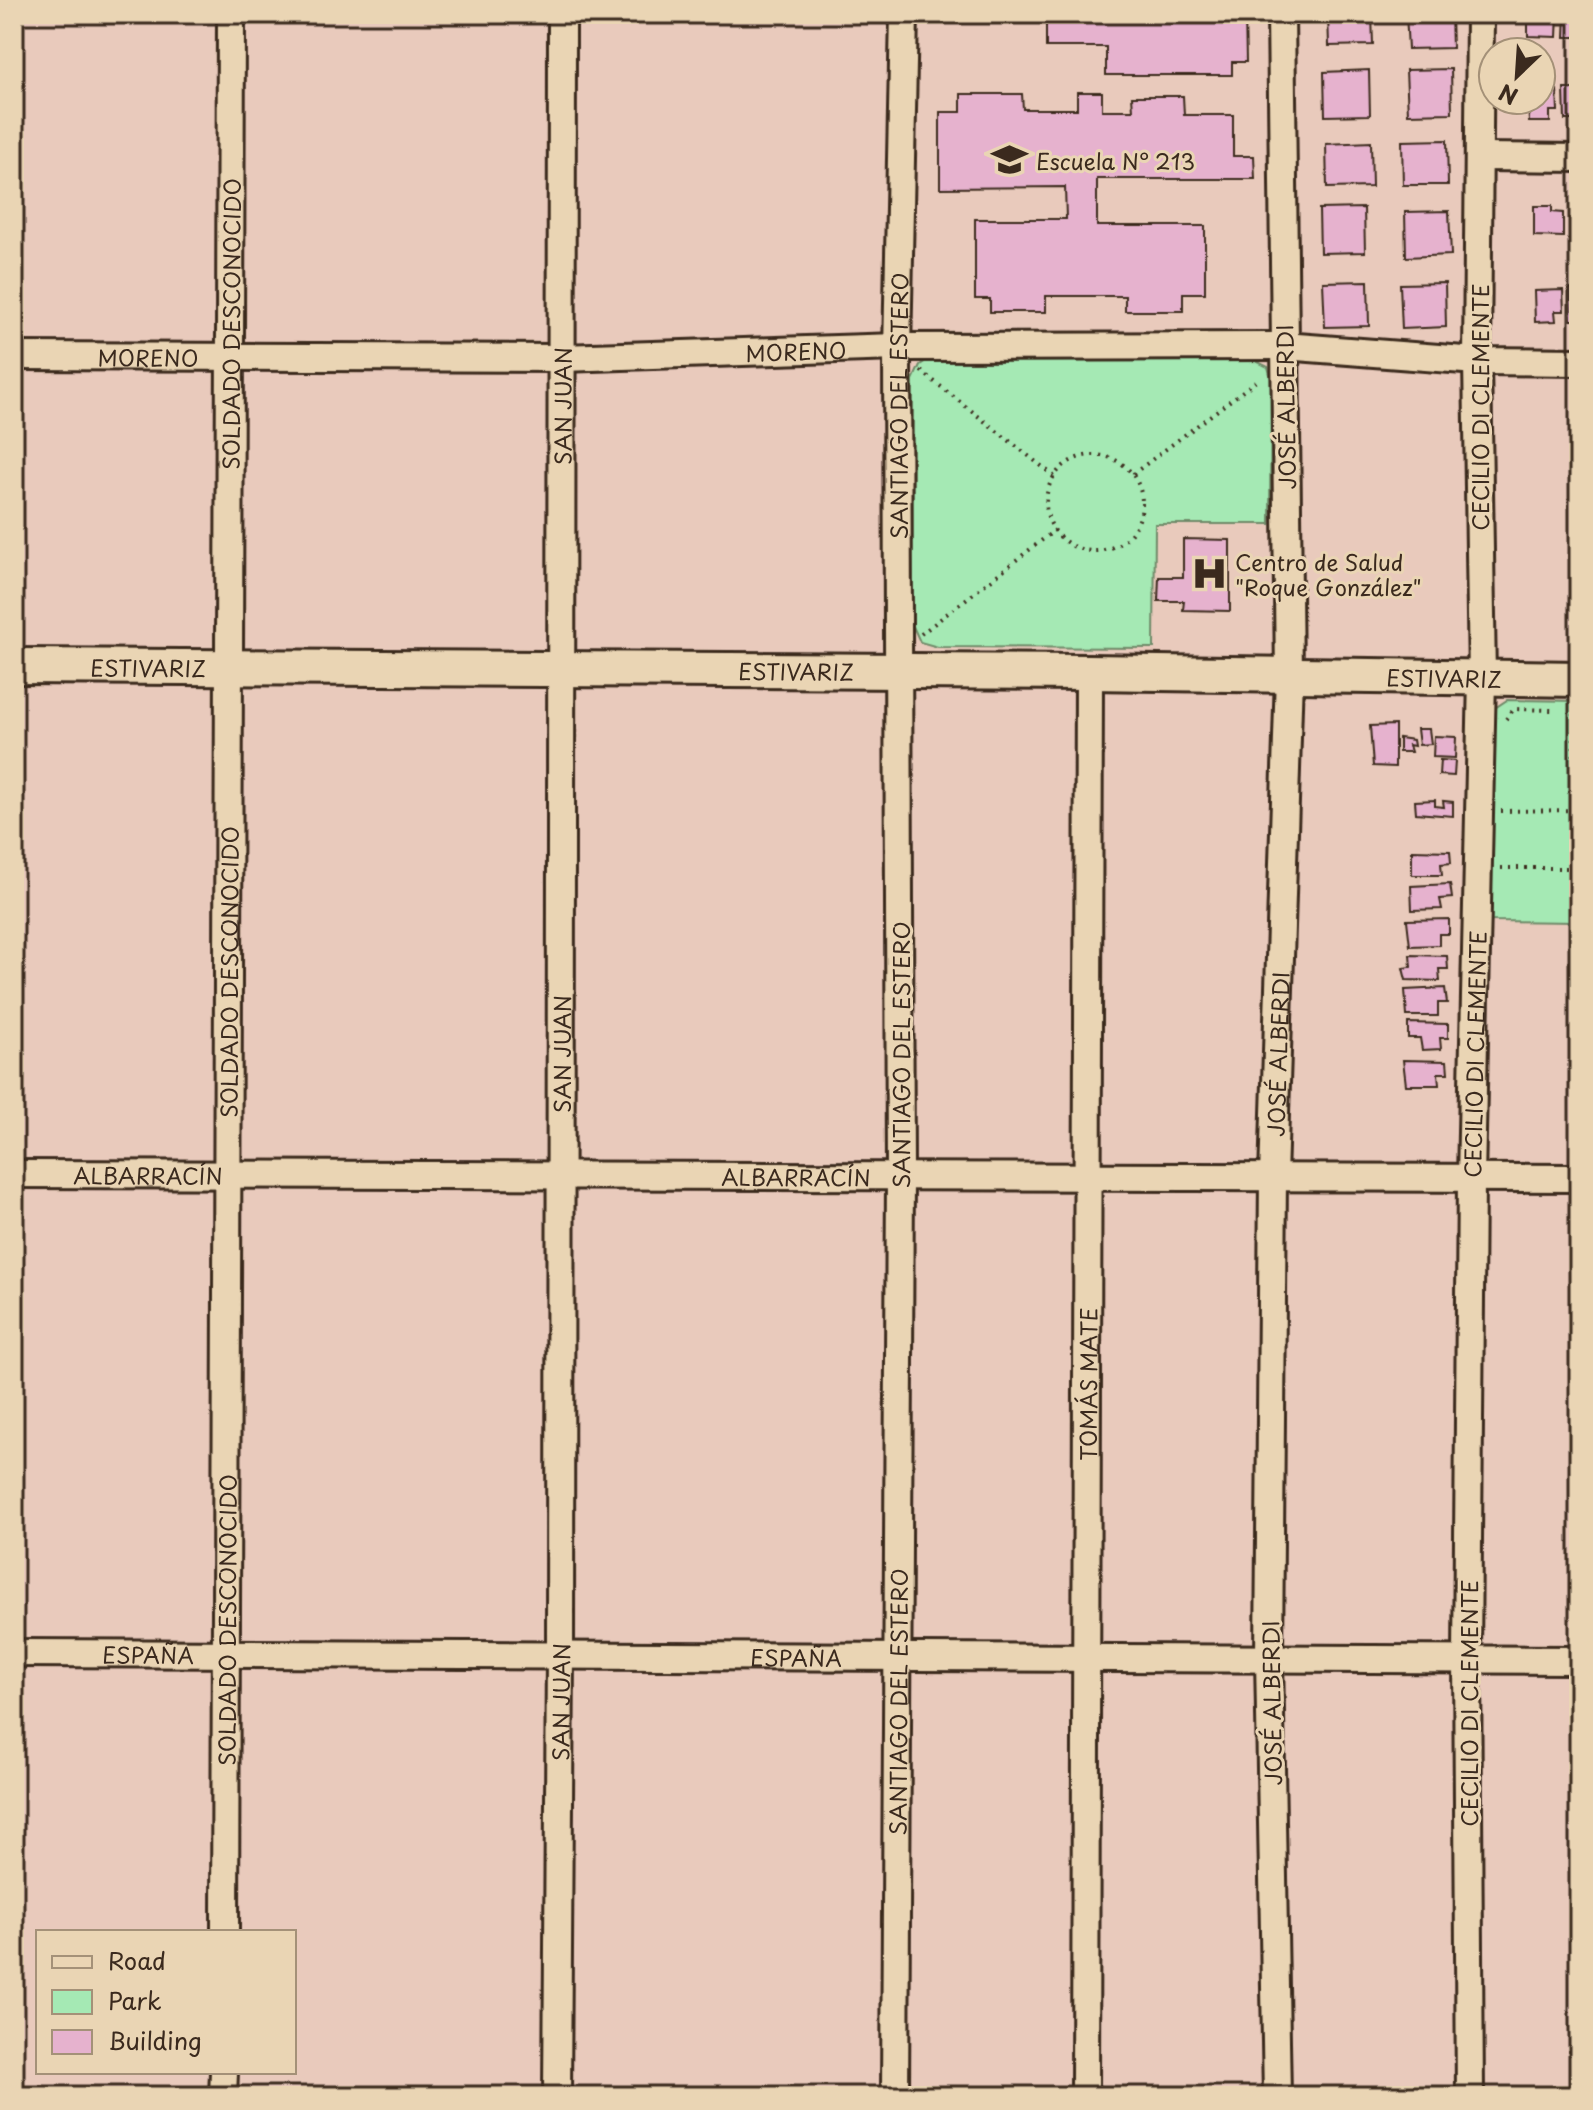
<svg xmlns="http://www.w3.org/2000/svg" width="1593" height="2110" viewBox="0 0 1593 2110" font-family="'Playpen Sans',sans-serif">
	<rect width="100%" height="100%" fill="#e9cabc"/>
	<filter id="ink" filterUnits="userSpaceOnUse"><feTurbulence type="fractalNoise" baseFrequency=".0125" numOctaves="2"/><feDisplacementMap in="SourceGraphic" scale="16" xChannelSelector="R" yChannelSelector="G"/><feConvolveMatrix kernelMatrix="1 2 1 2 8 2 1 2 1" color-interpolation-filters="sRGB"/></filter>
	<g filter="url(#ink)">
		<g fill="#a5e9b4" stroke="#708a69" stroke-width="2">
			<path d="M931 358 1256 361 1268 367 1271 378 1270 524H1155L1154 648 938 647 920 642 912 624 913 380 920 365Z"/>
			<path d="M1507 700 1579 701V922L1488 921 1490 721 1495 708Z"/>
		</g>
		<g fill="#e6b2ce" stroke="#3b2a1e" stroke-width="2">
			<path d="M1071 14H1245L1246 62H1232V75H1106V47H1046V20H1071Z"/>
			<path d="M1328 14H1372L1373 45 1329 46Z"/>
			<path d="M1406 14H1451L1452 48 1408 49Z"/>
			<path d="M1528 14H1558L1557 37 1528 36Z"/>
			<path d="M1566 14H1579V37H1565Z"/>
			<path d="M1451 69 1452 113 1408 114 1406 70Z"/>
			<path d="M1369 70 1370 115 1325 116 1324 72Z"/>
			<path d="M1564 89H1579V120H1565Z"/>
			<path d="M1541 90H1557L1558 111H1550V122H1529L1528 100H1541Z"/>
			<path d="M1077 92H1102V110H1133L1132 96H1183L1184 115H1233V156H1254L1255 179H1097V226H1205V293H1183V311H1125V296H1046V312H990V299H975V219H1066L1065 187 940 188V112H961V94H1022L1023 109H1077Z"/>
			<path d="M1447 140 1448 185H1403L1402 141Z"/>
			<path d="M1371 142 1372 187 1327 188 1326 144Z"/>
			<path d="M1534 206H1552V212L1563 213V237L1534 236Z"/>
			<path d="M1572 206H1579V237L1571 236Z"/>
			<path d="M1364 208 1365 252 1320 253 1319 209Z"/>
			<path d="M1449 211 1451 255 1406 257 1405 212Z"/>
			<path d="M1368 281 1369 326 1325 327 1323 282Z"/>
			<path d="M1445 283 1446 327 1402 329 1400 284Z"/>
			<path d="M1579 288V320H1571L1570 289Z"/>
			<path d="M1563 290 1564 311H1555L1556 321 1535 322 1534 291Z"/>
			<path d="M1183 539 1230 540V611L1183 610 1184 601H1158L1159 577H1183Z"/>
			<path d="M1395 725V767L1373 766 1370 726Z"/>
			<path d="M1417 729H1429L1431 744 1419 745Z"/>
			<path d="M1434 736 1456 737 1455 758 1433 757Z"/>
			<path d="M1399 738 1413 740 1414 746 1409 745 1411 752H1399Z"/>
			<path d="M1440 760 1455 761 1454 776 1439 775Z"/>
			<path d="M1435 800V806L1444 807 1443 801 1453 802V816L1416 813 1415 801Z"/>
			<path d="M1412 850 1450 851 1451 863 1441 864 1442 875H1412Z"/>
			<path d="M1450 884 1452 898 1440 899 1442 909 1412 910 1411 886Z"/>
			<path d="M1449 919V934H1439V945L1410 946 1407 920Z"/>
			<path d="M1410 955 1447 956 1448 969H1439L1440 981 1406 980 1403 968 1411 967Z"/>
			<path d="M1445 988 1447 1003H1438V1016H1407L1405 990Z"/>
			<path d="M1408 1023 1448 1024V1038H1440L1441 1049 1422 1050 1420 1038H1408Z"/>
			<path d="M1403 1060 1447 1061 1448 1073H1438L1439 1085H1406Z"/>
		</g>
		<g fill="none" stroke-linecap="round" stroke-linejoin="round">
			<defs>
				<g id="minor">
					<path d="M1479 157 1579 158"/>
					<path id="s1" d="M14 356 562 358 897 347 1284 346 1477 361 1579 362"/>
					<path id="s2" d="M14 1174 1579 1178"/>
					<path id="s3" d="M14 1653 1579 1660"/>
					<path id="s4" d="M225 1932 231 14"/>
					<path d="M223 2096 224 2072"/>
					<path id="s5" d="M557 2096 560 1655 562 14"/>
					<path id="s6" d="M895 2096 900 1176 897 352 904 14"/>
					<path id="s7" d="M1085 2096 1089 672"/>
					<path id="s8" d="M1277 2096 1269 1658 1273 1177 1289 675 1281 14"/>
					<path id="s9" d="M1470 2096 1467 1659 1471 1178 1482 678 1477 361 1480 14"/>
				</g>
				<g id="tertiary">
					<path id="s10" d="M14 666 1089 672 1579 679"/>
				</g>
			</defs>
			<use href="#minor" stroke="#3b2a1e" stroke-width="32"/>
			<use href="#tertiary" stroke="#3b2a1e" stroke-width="40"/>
			<g stroke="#3b2a1e" stroke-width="4" stroke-dasharray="2 6" stroke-linecap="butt">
				<path d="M921 371 1054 476"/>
				<circle cx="1094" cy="503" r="48"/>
				<path d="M1133 474 1260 378"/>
				<path d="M921 634 1055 530"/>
				<path d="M1506 719 1514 709 1553 710"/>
				<path d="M1501 811 1579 810"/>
				<path d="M1501 868H1579"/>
				<path d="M1573 868 1574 710"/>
			</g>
			<use href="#minor" stroke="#ead5b4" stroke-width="26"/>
			<use href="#tertiary" stroke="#ead5b4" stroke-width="34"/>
		</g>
	</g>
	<defs>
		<symbol id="school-bare" viewBox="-9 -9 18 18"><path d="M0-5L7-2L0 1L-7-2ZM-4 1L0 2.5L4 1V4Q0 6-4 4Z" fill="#3b2a1e" stroke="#ead5b4" stroke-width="2.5" paint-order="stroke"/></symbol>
		<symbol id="hospital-bare" viewBox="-9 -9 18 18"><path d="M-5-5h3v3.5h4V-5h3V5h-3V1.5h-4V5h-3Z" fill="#3b2a1e" stroke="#ead5b4" stroke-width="2.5" paint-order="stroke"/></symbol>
	</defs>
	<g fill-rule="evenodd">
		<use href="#school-bare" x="984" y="134" width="51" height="51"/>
		<use href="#hospital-bare" x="1184" y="548" width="51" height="51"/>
	</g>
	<g text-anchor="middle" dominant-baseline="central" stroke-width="6" stroke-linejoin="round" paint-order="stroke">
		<g font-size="22" fill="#3b2a1e" stroke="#ead5b4" text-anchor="start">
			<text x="1036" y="160">Escuela N° 213</text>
			<text x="1235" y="561">Centro de Salud<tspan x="1235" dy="25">"Roque González"</tspan></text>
		</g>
		<g font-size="22" fill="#3b2a1e" stroke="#ead5b4">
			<text stroke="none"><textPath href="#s4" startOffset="1608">SOLDADO DESCONOCIDO</textPath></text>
			<text stroke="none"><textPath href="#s1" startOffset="782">MORENO</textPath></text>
			<text stroke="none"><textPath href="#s1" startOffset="134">MORENO</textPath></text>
			<text stroke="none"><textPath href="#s5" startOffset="1690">SAN JUAN</textPath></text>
			<text stroke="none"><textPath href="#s6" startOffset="1690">SANTIAGO DEL ESTERO</textPath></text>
			<text transform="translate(1285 407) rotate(-91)">JOSÉ ALBERDI</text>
			<text transform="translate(1479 407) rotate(-90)">CECILIO DI CLEMENTE</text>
			<text stroke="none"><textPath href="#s10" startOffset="134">ESTIVARIZ</textPath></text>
			<text stroke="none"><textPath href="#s10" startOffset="782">ESTIVARIZ</textPath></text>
			<text stroke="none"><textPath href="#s10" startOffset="1430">ESTIVARIZ</textPath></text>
			<text stroke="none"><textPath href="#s4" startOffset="960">SOLDADO DESCONOCIDO</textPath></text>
			<text stroke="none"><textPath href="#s5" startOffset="1042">SAN JUAN</textPath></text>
			<text transform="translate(900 1055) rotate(-90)">SANTIAGO DEL ESTERO</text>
			<text stroke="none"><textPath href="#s8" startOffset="1042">JOSÉ ALBERDI</textPath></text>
			<text stroke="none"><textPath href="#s9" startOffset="1042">CECILIO DI CLEMENTE</textPath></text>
			<text stroke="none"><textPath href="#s2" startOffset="134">ALBARRACÍN</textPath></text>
			<text stroke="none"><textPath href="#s2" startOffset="782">ALBARRACÍN</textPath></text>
			<text stroke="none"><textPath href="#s7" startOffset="712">TOMÁS MATE</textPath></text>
			<text stroke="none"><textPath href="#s4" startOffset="312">SOLDADO DESCONOCIDO</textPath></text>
			<text stroke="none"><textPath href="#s3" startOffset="134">ESPAÑA</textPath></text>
			<text stroke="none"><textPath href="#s3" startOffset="782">ESPAÑA</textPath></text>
			<text stroke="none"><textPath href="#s5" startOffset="394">SAN JUAN</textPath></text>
			<text stroke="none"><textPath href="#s6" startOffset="394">SANTIAGO DEL ESTERO</textPath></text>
			<text transform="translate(1271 1703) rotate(-91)">JOSÉ ALBERDI</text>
			<text transform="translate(1468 1703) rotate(-90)">CECILIO DI CLEMENTE</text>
		</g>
	</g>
	<rect width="1593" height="2110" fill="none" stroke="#ead5b4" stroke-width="48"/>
	<rect x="24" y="24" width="1545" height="2062" fill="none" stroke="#3b2a1e" stroke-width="3" filter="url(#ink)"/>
	<rect x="36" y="1930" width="260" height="144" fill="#ead5b4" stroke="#a49178" stroke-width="2"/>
	<rect x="52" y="1956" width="40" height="12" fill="#ead5b4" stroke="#a49178" stroke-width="2"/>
	<text x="108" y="1970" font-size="24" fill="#3b2a1e">Road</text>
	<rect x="52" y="1990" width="40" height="24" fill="#a5e9b4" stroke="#a49178" stroke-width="2"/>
	<text x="108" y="2010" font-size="24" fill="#3b2a1e">Park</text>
	<rect x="52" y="2030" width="40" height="24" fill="#e6b2ce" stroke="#a49178" stroke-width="2"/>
	<text x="108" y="2050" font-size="24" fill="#3b2a1e">Building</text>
	<g transform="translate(1517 76) rotate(205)"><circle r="38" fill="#ead5b4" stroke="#a49178" stroke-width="2"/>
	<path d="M0-6L14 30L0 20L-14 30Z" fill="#3b2a1e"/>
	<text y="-12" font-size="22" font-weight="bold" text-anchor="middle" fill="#3b2a1e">N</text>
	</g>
</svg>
